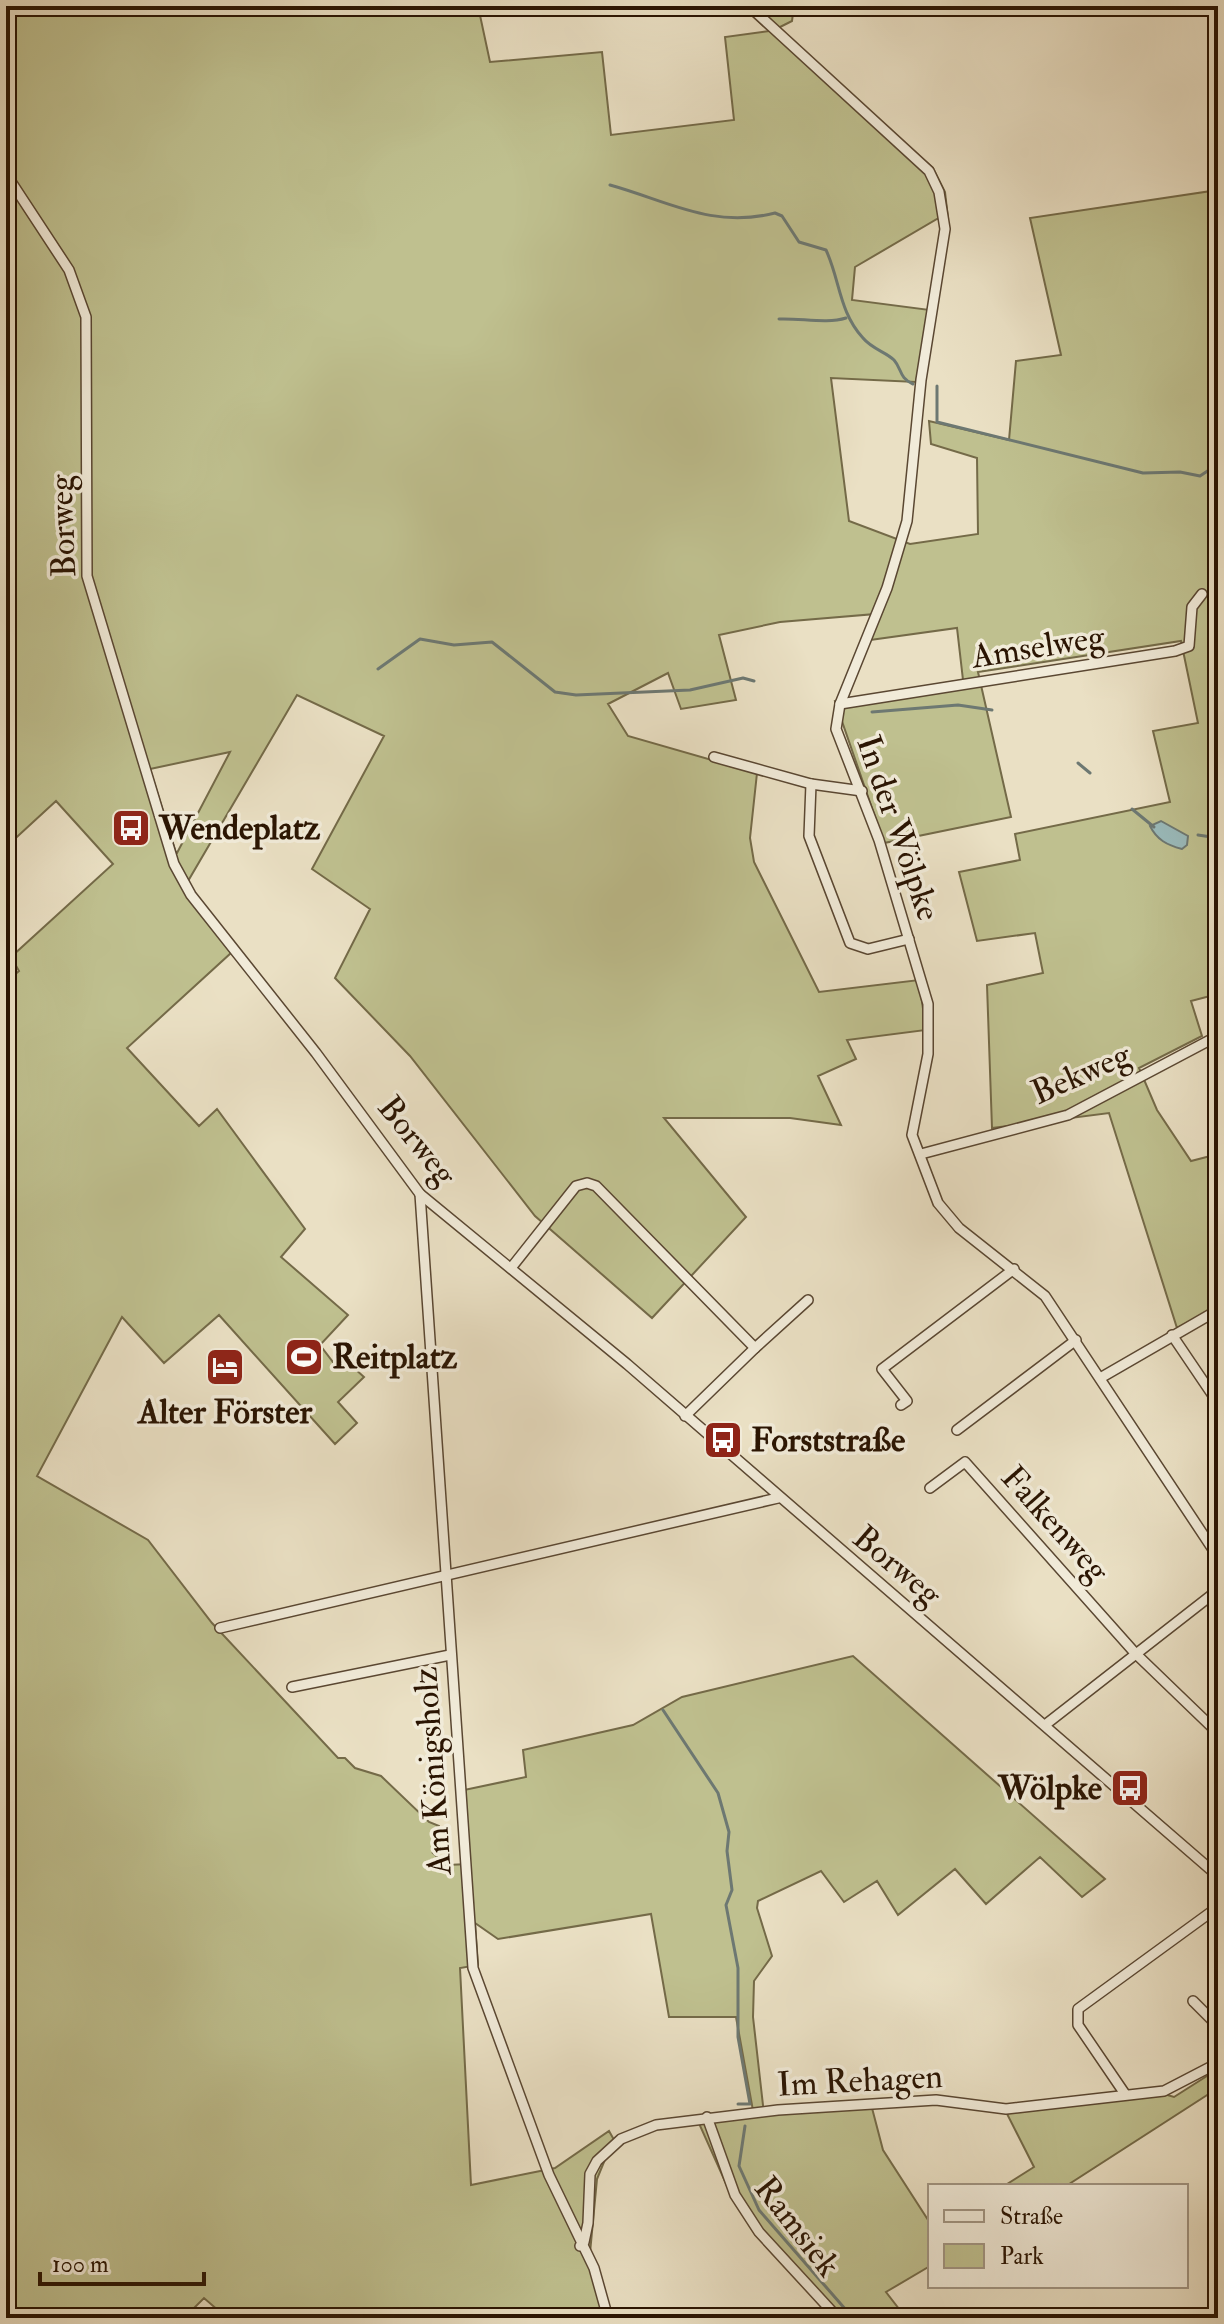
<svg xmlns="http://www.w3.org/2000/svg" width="1224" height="2324" viewBox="0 0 1224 2324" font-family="'IM FELL Double Pica',serif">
	<rect width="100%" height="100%" fill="#eae0c4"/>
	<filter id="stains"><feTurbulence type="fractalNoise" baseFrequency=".0025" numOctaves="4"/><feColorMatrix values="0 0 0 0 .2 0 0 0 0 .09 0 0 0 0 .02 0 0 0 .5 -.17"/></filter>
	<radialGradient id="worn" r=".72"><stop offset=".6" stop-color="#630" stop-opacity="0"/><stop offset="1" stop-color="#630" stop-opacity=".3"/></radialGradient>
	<g fill="#bfc08f" stroke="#746a48" stroke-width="2" fill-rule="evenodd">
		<path d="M6 6H478L490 62 602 52 611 135 734 120 725 37 769 31 742 6H794L792 21 776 29 933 168 945 192 948 218 937 219 855 267 852 300 930 310 916 382 831 378 849 521 910 544 978 534 977 458 931 444 929 421 1009 440 1016 361 1061 355 1030 218 1218 190V994L1191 1001 1202 1036 1139 1068 1157 1110 1191 1161 1218 1154V1307L1177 1328 1109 1113 992 1128 987 985 1043 973 1035 933 977 941 959 872 1020 860 1015 834 1170 802 1153 731 1198 723 1181 641 978 672 1011 817 884 843 835 701 963 680 957 628 863 641 876 614 780 622 719 635 736 700 681 709 668 673 608 704 628 736 757 773 750 838 754 862 819 992 919 980 926 1030 847 1040 856 1059 818 1076 841 1125 790 1118H664L746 1217 652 1318 535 1216 410 1056 335 978 370 909 312 869 384 736 297 695 184 888 232 952 127 1048 199 1126 217 1109 305 1229 281 1257 348 1315 320 1345 336 1366 344 1359 364 1377 338 1402 357 1423 335 1444 219 1315 164 1363 122 1317 37 1476 148 1540 212 1623 338 1758H345L355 1768 381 1776 429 1822 439 1826 443 1849 433 1853 446 1865 470 1864 464 1790 526 1777 523 1750 633 1725 682 1697 853 1656 1105 1879 1082 1897 1040 1857 986 1904 955 1869 898 1915 877 1881 844 1902 821 1871 758 1901 757 1908 772 1956 754 1981 753 2017 764 2114 872 2108 883 2150 930 2223V2266L886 2292 906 2318H840L732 2197 697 2119 754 2116 736 2017H669L651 1914 498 1939 475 1923 478 1965 460 1968 471 2185 555 2168 609 2131 617 2145 606 2157 597 2179 590 2253 612 2318H227L204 2298 184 2318H6V982L19 971 11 957 113 864 56 801 6 847ZM230 752 177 853H176L150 769Z"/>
		<path d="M1218 2069V2088L1066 2186H1004L1034 2167 1003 2106 1164 2094 1174 2097Z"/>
	</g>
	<path fill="#9abbbc" stroke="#6d7872" stroke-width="2" d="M1161 821 1188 836 1187 845 1182 849C1167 845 1157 840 1150 826Z"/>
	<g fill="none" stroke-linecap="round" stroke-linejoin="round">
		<g stroke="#6d7872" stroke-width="3">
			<path d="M610 185C668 201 712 229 775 213L782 216 799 242 826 250C840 280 839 312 863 338 872 349 886 352 894 360 902 369 899 378 913 384"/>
			<path d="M779 319C801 318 827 324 846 318"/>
			<path d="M937 386V422L1143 473 1180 472 1200 476 1218 464"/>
			<path d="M378 669 420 639 454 645 492 642 555 692 576 695 690 690 743 678 754 681"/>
			<path d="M872 712 958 705 992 710"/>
			<path d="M1078 763 1090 773"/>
			<path d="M1132 809 1154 827"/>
			<path d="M1198 835 1218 838"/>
			<path d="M663 1710 718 1793 729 1832 727 1851 732 1890 726 1905 738 1968V2037L750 2104H738"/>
			<path d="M745 2126 739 2166 759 2210 853 2318"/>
		</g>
		<defs>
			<g id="minor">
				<path d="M749 6 929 171 939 192 945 229 921 380 907 521 887 588 840 704 836 729 879 840 928 1004V1054L912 1135 938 1203 959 1228 1045 1296 1218 1557"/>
				<path d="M6 174 69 270 86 317 87 576 174 864 191 895 316 1053 420 1194 627 1364 1218 1876"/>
				<path d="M840 704 1175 651 1189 646 1192 607 1202 594"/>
				<path d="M714 757 811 784 862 791"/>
				<path d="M811 784 809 836 850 943 868 949 909 939"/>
				<path d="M921 1154 1068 1115 1210 1040"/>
				<path d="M420 1194 473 1968 549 2175 594 2268 608 2318"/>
				<path d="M511 1268 576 1186 587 1183 596 1186 755 1348 685 1416"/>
				<path d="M1172 1335 1218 1403"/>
				<path d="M755 1348 808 1300"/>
				<path d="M1102 1377 1218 1310"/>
				<path d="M901 1405 907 1401 882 1369 1014 1269"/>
				<path d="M957 1430 1076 1340"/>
				<path d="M930 1488 965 1462 1135 1653 1218 1733"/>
				<path d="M220 1628 778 1498"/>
				<path d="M292 1687 450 1655"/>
				<path d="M1045 1725 1218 1590"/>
				<path d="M1193 2001 1218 2026"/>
				<path d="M1125 2094 1078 2025V2009L1218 1907"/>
				<path d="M707 2117 735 2195 759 2232 838 2318"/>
				<path d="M580 2246 584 2242 588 2223 590 2174 597 2161 621 2139 656 2125 778 2110 936 2100 1006 2109 1164 2091 1218 2063"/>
			</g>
		</defs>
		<use href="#minor" stroke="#5a4732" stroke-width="12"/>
		<use href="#minor" stroke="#f1ebd9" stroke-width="9"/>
	</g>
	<defs>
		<symbol id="bus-square" viewBox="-11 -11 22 22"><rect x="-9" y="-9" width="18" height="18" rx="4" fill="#8f2418" stroke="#f1ebd9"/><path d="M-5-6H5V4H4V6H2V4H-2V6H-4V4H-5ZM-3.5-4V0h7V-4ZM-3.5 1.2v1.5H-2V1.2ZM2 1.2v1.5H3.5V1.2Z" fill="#fff"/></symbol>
		<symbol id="stadium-square" viewBox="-11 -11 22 22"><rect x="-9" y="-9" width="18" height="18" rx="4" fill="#8f2418" stroke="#f1ebd9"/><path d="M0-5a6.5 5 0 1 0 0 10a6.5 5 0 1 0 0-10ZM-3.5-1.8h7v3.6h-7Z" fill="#fff"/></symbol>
		<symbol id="hotel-square" viewBox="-11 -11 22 22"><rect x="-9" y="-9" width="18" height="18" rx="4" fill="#8f2418" stroke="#f1ebd9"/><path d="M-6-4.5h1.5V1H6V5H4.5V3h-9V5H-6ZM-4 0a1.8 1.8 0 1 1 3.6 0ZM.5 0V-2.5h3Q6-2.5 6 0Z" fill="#fff"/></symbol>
	</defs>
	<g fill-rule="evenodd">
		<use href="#bus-square" x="109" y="806" width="44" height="44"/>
		<use href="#stadium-square" x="282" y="1335" width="44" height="44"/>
		<use href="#hotel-square" x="203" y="1345" width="44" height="44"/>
		<use href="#bus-square" x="701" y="1418" width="44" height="44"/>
		<use href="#bus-square" x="1108" y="1766" width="44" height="44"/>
	</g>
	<g text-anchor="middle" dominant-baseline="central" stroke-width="7" stroke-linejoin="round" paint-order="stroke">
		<g font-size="34" fill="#2a1402" stroke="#f1ebd9">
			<text transform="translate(63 526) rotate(-92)">Borweg</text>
			<text transform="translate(1038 647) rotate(-9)">Amselweg</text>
			<text transform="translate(898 828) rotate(71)">In der Wölpke</text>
			<text transform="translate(1081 1074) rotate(-24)">Bekweg</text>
			<text transform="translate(417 1141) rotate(51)">Borweg</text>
			<text transform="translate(1055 1524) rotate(48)">Falkenweg</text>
			<text transform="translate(897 1566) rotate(40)">Borweg</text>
			<text transform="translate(433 1771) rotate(-94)">Am Königsholz</text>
			<text transform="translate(860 2081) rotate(-3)">Im Rehagen</text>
			<text transform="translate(797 2227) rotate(52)">Ramsiek</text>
		</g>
		<g font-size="34" font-weight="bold" fill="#2a1402" stroke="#f1ebd9" text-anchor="start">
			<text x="159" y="828">Wendeplatz</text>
			<text x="332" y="1357">Reitplatz</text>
			<text x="225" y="1412" text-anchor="middle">Alter Förster</text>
			<text x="751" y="1440">Forststraße</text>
			<text x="1102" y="1788" text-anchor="end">Wölpke</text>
		</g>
	</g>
	<rect width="1224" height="2324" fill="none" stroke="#eae0c4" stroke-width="32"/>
	<rect x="8" y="8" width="1208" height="2308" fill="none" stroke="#2a1402" stroke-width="4"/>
	<rect x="16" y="16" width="1192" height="2292" fill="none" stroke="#2a1402" stroke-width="2"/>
	<rect x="928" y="2184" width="260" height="104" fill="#f1ebd9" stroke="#a19583" stroke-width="2"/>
	<rect x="944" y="2210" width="40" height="12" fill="#f1ebd9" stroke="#a19583" stroke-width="2"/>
	<text x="1000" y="2224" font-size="24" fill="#2a1402">Straße</text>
	<rect x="944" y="2244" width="40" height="24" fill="#bfc08f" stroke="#a19583" stroke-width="2"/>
	<text x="1000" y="2264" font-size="24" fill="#2a1402">Park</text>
	<path d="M40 2272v12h164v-12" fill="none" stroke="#2a1402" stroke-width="4"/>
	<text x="52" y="2272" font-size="24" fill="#2a1402" stroke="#f1ebd9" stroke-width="6" paint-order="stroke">100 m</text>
	<rect width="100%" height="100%" filter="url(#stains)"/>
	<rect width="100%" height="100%" fill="url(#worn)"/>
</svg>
